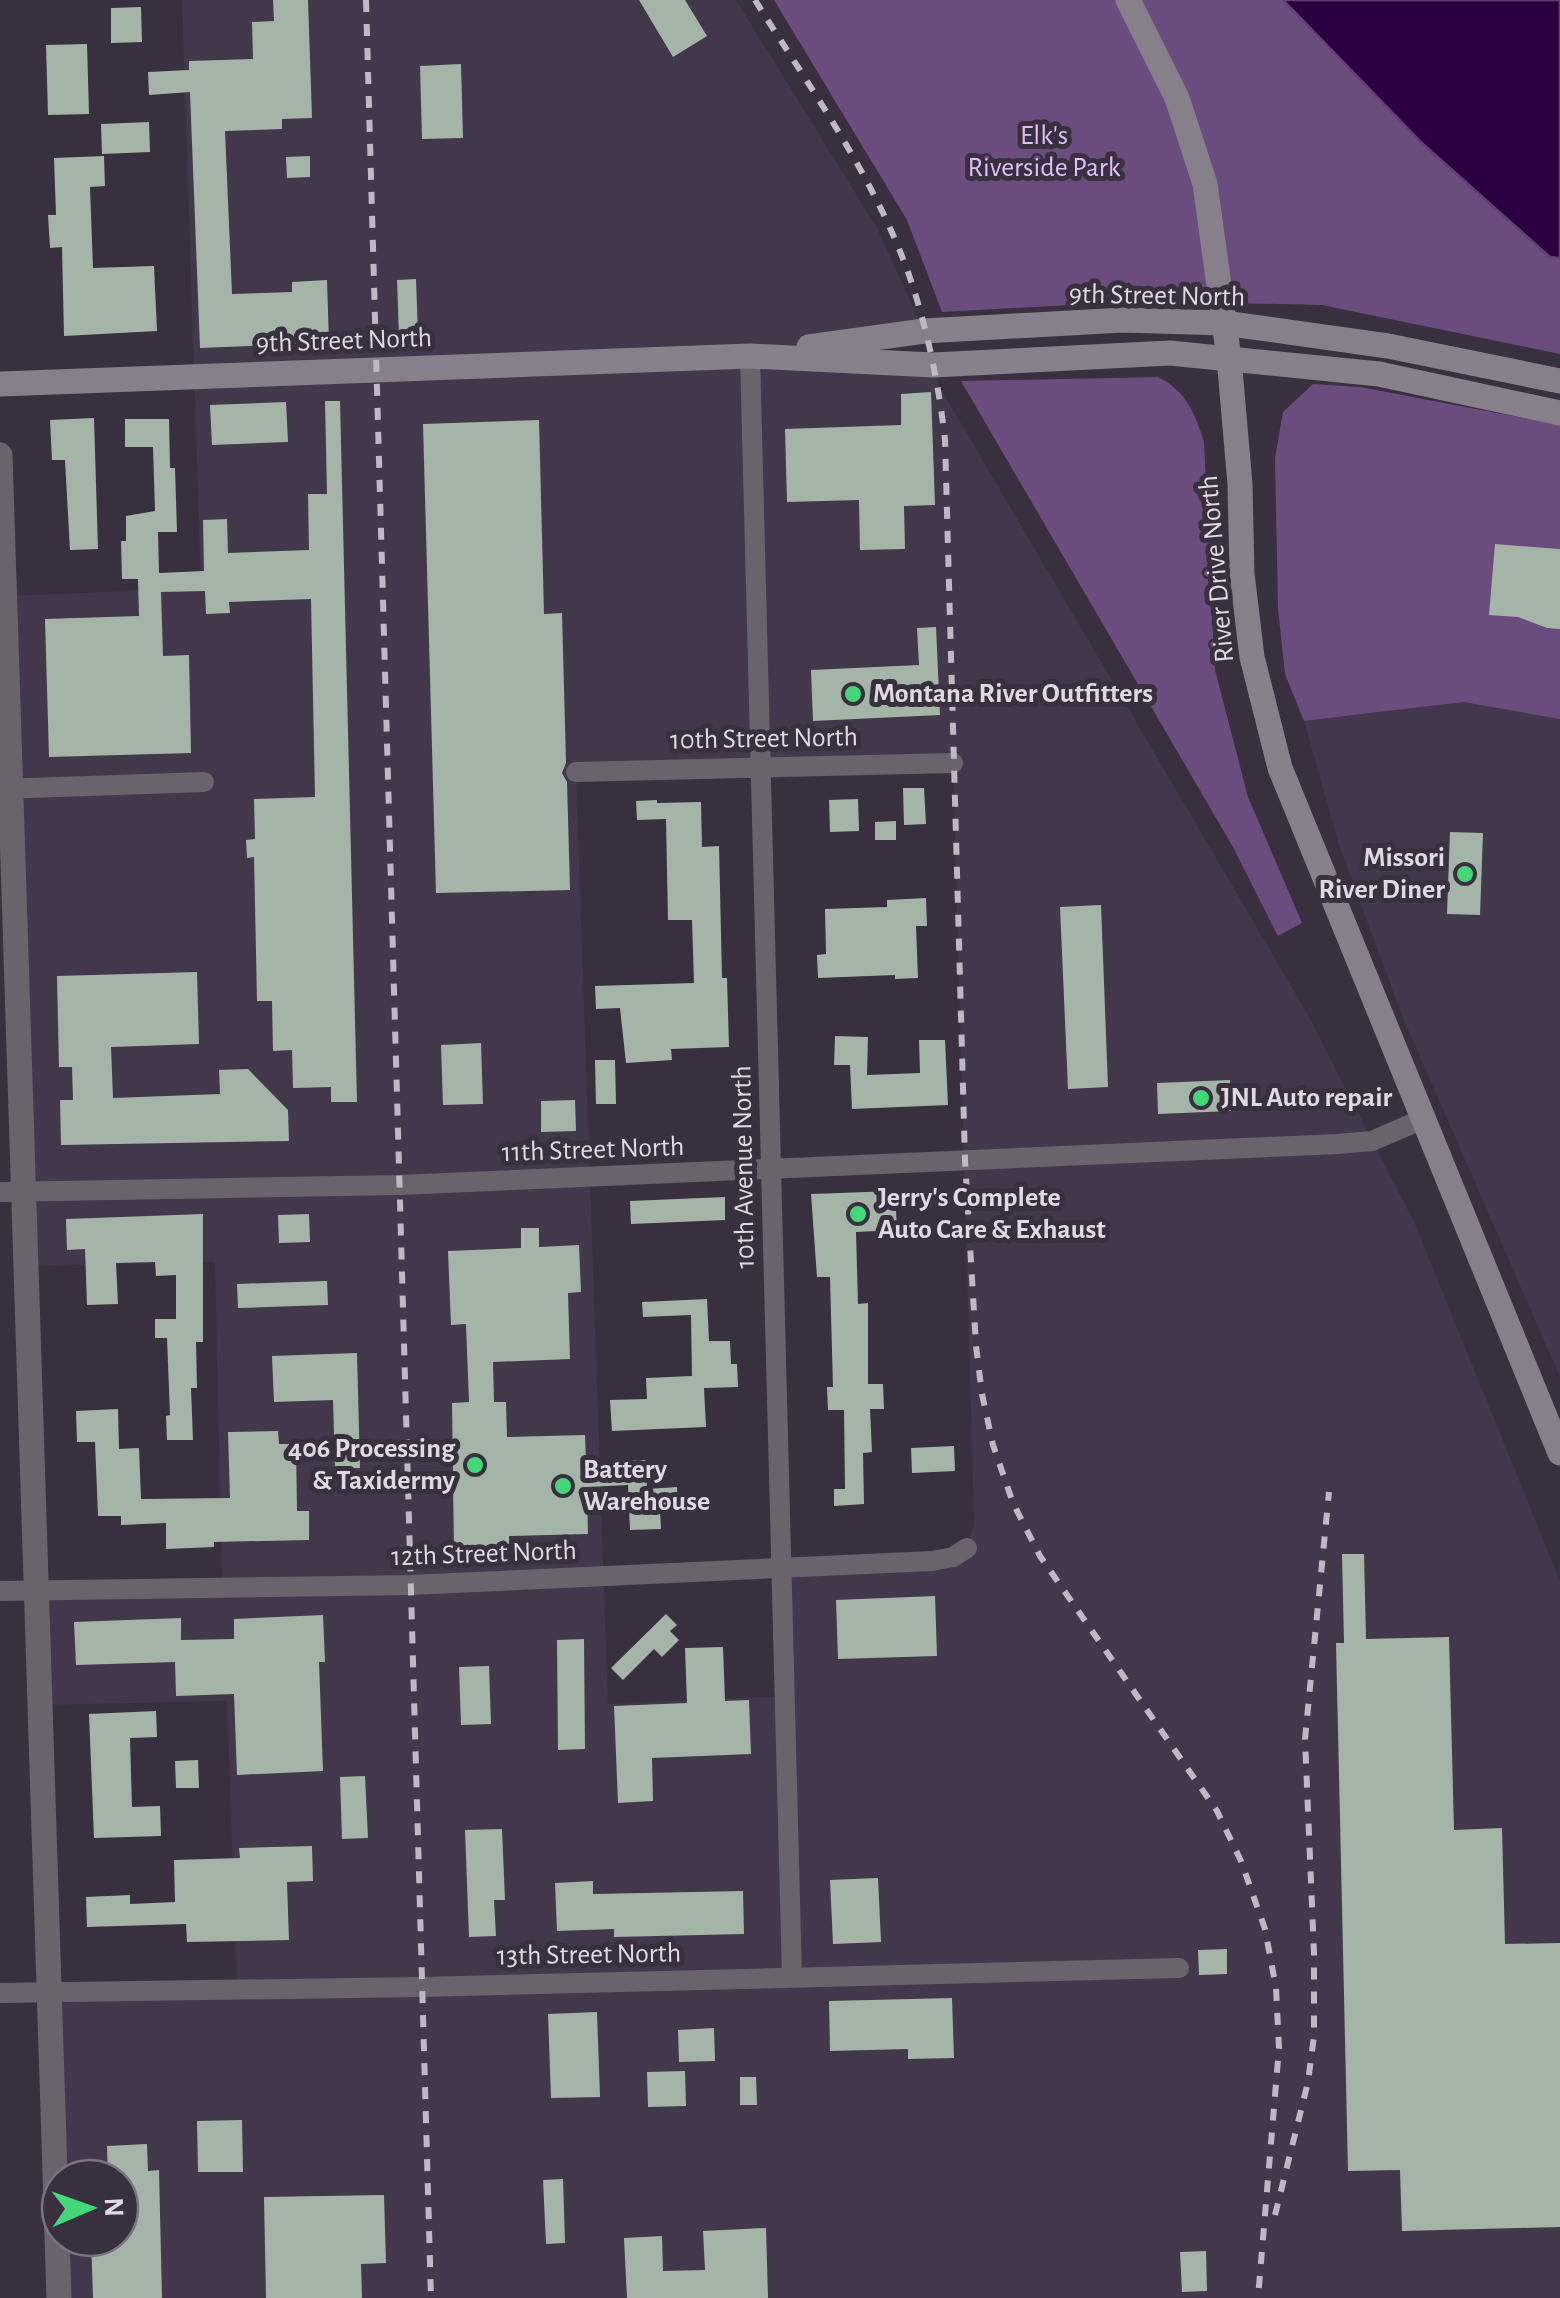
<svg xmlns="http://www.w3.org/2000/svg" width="1560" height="2298" viewBox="0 0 1560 2298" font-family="'Alegreya Sans',sans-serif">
	<rect width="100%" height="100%" fill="#38303e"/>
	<g fill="#43374b" fill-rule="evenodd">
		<path d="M182 0H736L877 228 924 331 758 355 933 365 938 384 1307 1013 1415 1224 1560 1581V2298H59L50 1992 237 1989 227 1701 39 1705 34 1590 222 1585 215 1262 27 1266 5 596 201 588ZM953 764 974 1524 967 1548 782 1569 785 1696 608 1704 576 772ZM60 2178H120V2238H60Z"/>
		<path d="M1463 702 1560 719V1377L1403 1018 1340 848 1304 721Z"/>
	</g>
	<g fill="#6b4c7f">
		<path d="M774 0H1283L1423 144 1550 257 1560 258V354L1322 305 1143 301 942 312 907 220Z"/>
		<path d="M1158 377C1186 391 1195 413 1204 442L1215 670 1248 797 1302 923 1278 936 1233 847 961 381Z"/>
		<path d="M1313 384 1360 387 1560 425V719L1463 702 1304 721 1285 674 1278 609 1275 458 1283 412Z"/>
	</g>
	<path fill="#2b0040" stroke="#614171" stroke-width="2.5" d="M1283 0H1560V258L1550 257 1423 144Z"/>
	<g fill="#a4b5a7">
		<path d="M273 0H308L312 118 282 119V129L225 131 232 294 292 292V282L327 280 329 343 200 348 190 92 149 95 148 72 189 70V61L253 59 252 22 274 21Z"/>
		<path d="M639 0H685L707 36 673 57Z"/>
		<path d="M141 7 142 42 111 43V8Z"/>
		<path d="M87 44 89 114 48 115 46 45Z"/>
		<path d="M461 64 463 138 422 139 420 66Z"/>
		<path d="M149 122 150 152 102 154 101 124Z"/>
		<path d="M104 156 105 186 90 187 93 268 154 266 157 331 64 336 62 247 50 248 48 215H56L54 158Z"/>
		<path d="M310 156V177L287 178 286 157Z"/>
		<path d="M416 279 418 335 399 336 397 280Z"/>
		<path d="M931 392 935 505 904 506 905 549 860 550 859 500 787 502 785 429 901 425V394Z"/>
		<path d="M325 401H340L357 1102H331V1087L293 1088 292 1050 273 1051 272 1001H257L254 857 247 858 246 840 255 839 254 799 315 797 311 599 229 602 230 613 206 614 205 591 161 592 163 656 189 655 191 753 49 757 45 619 139 616 138 579H122L121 541H126V516L155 511 153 447H125V419H169L170 468H175L177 532H158L159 573 204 571 203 520 227 519 228 553 309 550 308 494H327Z"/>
		<path d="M286 402 288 442 212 445 210 405Z"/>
		<path d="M94 418 98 549 70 550 65 460H52L50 420Z"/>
		<path d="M539 420 544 614 562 613 566 763 562 773 567 782 570 890 436 893 423 424Z"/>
		<path d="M1495 544 1560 549V629L1547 628 1518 617 1489 615Z"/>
		<path d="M936 627 940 715 813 721 811 670 919 665 917 628Z"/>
		<path d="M903 788H924L926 824 904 825Z"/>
		<path d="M858 799 859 831 830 832 829 800Z"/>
		<path d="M657 800V803L701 802 702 847 719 846 722 978H727L729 1047 671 1049 672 1060 626 1063 620 1008 596 1009 595 986 694 983 692 920H668L666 819 637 820 636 801Z"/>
		<path d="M896 821V840H875V822Z"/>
		<path d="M1450 832 1483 833 1480 915 1447 914Z"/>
		<path d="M926 898 927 926H916L918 978 895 979V975L818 978 817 955 826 954 825 909 887 907V900Z"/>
		<path d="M1101 905 1108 1087 1068 1089 1060 907Z"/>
		<path d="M197 972 199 1044 111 1047 113 1098 220 1094 219 1070 248 1069 288 1110 289 1141 61 1145 60 1100H73L72 1067H59L57 976Z"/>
		<path d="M835 1036 868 1037 867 1075 920 1073 919 1040H945L948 1105 852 1109 850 1065H834Z"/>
		<path d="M481 1043 483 1104 443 1105 441 1045Z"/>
		<path d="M595 1060H615L616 1104H596Z"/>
		<path d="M1230 1080 1231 1111 1158 1114 1157 1083Z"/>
		<path d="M575 1100 576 1131 541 1132V1101Z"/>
		<path d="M895 1191 897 1230 856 1232 858 1304 868 1303V1384H883L884 1409H870L872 1452 863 1453 864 1504 834 1506V1489H845L844 1410H828L827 1387H833L830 1277H817L811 1194Z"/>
		<path d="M725 1197V1220L631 1224 630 1201Z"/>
		<path d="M203 1214V1342H196L197 1388H191L193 1440H167L166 1416 170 1415 167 1338H155V1319H176V1275L156 1276 155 1262 116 1263 118 1304 87 1305 85 1249 67 1250 66 1219Z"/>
		<path d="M309 1214 310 1242 279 1243 278 1215Z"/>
		<path d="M521 1228H539V1247L579 1245 581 1292 568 1293 570 1359 493 1362 494 1402H506L507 1437 585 1435 586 1462 646 1460 647 1489 677 1487 678 1508 660 1509 661 1529 630 1530 628 1485 587 1487 588 1534 509 1536V1553L454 1554 452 1403 469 1402 466 1324 451 1325 448 1251 521 1248Z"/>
		<path d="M327 1281 328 1305 238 1308 237 1284Z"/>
		<path d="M707 1299 709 1341H730L731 1364H737L738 1387 704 1388 706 1427 612 1431 610 1400 647 1399 646 1378 692 1376 691 1315 643 1317 642 1302Z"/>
		<path d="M357 1353 360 1468 335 1469 333 1400 274 1402 272 1356Z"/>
		<path d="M118 1409 119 1449 139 1448 141 1499 230 1498 228 1432 278 1431 279 1444H296L297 1511H309V1540L214 1542V1547L166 1549V1523L121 1525V1516H98L95 1442H77L76 1411Z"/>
		<path d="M954 1446 955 1471 912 1473 911 1448Z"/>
		<path d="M1342 1554H1364L1366 1639 1449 1637 1454 1830 1502 1828 1505 1944 1560 1943V2227L1402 2231 1400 2170 1348 2171 1336 1643H1344Z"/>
		<path d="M935 1596 937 1656 838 1659 836 1600Z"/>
		<path d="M666 1614 677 1625 670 1631 679 1640 662 1657 654 1649 623 1680 611 1668Z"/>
		<path d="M323 1615 325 1662H319L323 1771 237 1775 234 1694 176 1696 175 1662 76 1665 74 1622 181 1618V1640L234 1639V1619Z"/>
		<path d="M584 1639 585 1749 558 1750 557 1640Z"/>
		<path d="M723 1647 725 1701 749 1700 751 1754 652 1758 653 1801 618 1803 614 1706 687 1703 685 1648Z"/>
		<path d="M489 1666 491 1724 461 1725 459 1667Z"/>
		<path d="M156 1711 157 1737 130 1738 132 1807 160 1806 161 1836 94 1838 89 1714Z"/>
		<path d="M198 1760 199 1788H176L175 1761Z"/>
		<path d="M365 1776 368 1838 342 1839 340 1777Z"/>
		<path d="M502 1829 505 1900H494L496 1936 469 1937 465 1830Z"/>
		<path d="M312 1846 313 1881 287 1882 289 1940 187 1942 186 1924 87 1927 86 1897 130 1895V1904L175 1902 174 1860 240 1858 239 1848Z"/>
		<path d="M878 1878 881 1942 833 1944 830 1880Z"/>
		<path d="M593 1881V1894L743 1891 744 1934 614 1937V1929L557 1931 555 1883Z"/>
		<path d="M1227 1949V1974L1199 1975 1198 1950Z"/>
		<path d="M952 1998 954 2058 908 2059V2049L830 2051 829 2001Z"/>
		<path d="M597 2012 600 2097 551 2098 548 2014Z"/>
		<path d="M714 2028 715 2061 679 2062 678 2030Z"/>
		<path d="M685 2071 686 2106 648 2107 647 2072Z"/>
		<path d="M740 2077H756L757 2105H740Z"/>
		<path d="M242 2120 243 2172H198L197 2121Z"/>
		<path d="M147 2144 148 2171 159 2170 162 2298H93L91 2238H120V2178H108L107 2146Z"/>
		<path d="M563 2179 565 2243 546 2244 543 2180Z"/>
		<path d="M384 2195 386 2263 361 2264 362 2298H266L264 2197Z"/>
		<path d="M766 2228 768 2298H627L624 2238 662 2236 663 2271 705 2270 703 2231Z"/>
		<path d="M1206 2251 1207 2291 1182 2292 1180 2252Z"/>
	</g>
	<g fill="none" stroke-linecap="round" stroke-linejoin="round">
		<g stroke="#69646c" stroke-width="20">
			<path d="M750 356 792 1977"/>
			<path d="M576 772 953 763"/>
			<path d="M0 789 204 782"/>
			<path d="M0 1192 399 1185 1338 1144 1372 1141 1423 1119"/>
			<path d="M0 1591 410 1585 932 1561 953 1557 967 1548"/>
			<path d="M0 1993 421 1987 1179 1968"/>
		</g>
		<path stroke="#69646c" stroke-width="25" d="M0 455 59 2298"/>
		<g stroke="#86808b" stroke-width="25">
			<path d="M1128 0 1177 98 1205 184 1229 358 1240 484 1242 574 1252 657 1280 768 1560 1453"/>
			<path d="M809 347 924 331 1123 320 1224 323 1388 346 1560 381"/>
			<path d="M0 384 750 356 933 365 1170 353 1379 374 1560 413"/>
		</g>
		<g stroke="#beb9c3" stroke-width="6" stroke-dasharray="12 12" stroke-linecap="butt">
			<path d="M366 0 431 2298"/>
			<path d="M755 0C810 88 874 176 909 275 927 327 939 385 945 440L965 1160 976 1346 982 1394 993 1445 1013 1503 1040 1556 1217 1811 1241 1861 1265 1929 1276 1988 1279 2048 1258 2298"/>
			<path d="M1275 2215 1308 2082 1314 2036V1953L1305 1739 1329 1492"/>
		</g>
	</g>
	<g fill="#44d77a" stroke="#38303e" stroke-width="4">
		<circle cx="853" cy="694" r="10"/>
		<circle cx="1465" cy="874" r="10"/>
		<circle cx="1201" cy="1098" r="10"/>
		<circle cx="858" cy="1214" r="10"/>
		<circle cx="475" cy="1465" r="10"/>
		<circle cx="563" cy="1486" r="10"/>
	</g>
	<g text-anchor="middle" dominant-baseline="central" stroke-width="10" stroke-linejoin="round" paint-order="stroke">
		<g font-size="28" fill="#e2bef9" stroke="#38303e">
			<text x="1044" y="136">Elk's<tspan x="1044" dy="32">Riverside Park</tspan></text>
		</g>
		<g font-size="28" fill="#ded9e2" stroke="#38303e">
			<text transform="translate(1157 296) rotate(1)">9th Street North</text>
			<text transform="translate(344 341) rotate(-2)">9th Street North</text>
			<text transform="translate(1217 569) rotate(-95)">River Drive North</text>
			<text transform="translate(764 739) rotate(-1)">10th Street North</text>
			<text transform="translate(593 1150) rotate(-2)">11th Street North</text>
			<text transform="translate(744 1167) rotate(-91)">10th Avenue North</text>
			<text transform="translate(484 1554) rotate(-2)">12th Street North</text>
			<text transform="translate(589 1955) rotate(-1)">13th Street North</text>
		</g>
		<g font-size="28" font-weight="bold" fill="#ded9e2" stroke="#38303e" text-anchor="start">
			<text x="873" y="694">Montana River Outfitters</text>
			<text x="1445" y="858" text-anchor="end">Missori<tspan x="1445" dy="32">River Diner</tspan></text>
			<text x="1221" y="1098">JNL Auto repair</text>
			<text x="878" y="1198">Jerry's Complete<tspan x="878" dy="32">Auto Care &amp; Exhaust</tspan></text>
			<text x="455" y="1449" text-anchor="end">406 Processing<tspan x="455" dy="32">&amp; Taxidermy</tspan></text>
			<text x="583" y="1470">Battery<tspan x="583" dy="32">Warehouse</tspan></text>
		</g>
	</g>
	<g transform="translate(90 2208) rotate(88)"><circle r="48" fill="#38303e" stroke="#7a7480" stroke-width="2.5"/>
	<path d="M0-8L18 38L0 25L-18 38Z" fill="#44d77a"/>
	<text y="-15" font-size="28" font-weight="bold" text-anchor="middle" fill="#ded9e2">N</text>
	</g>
</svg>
